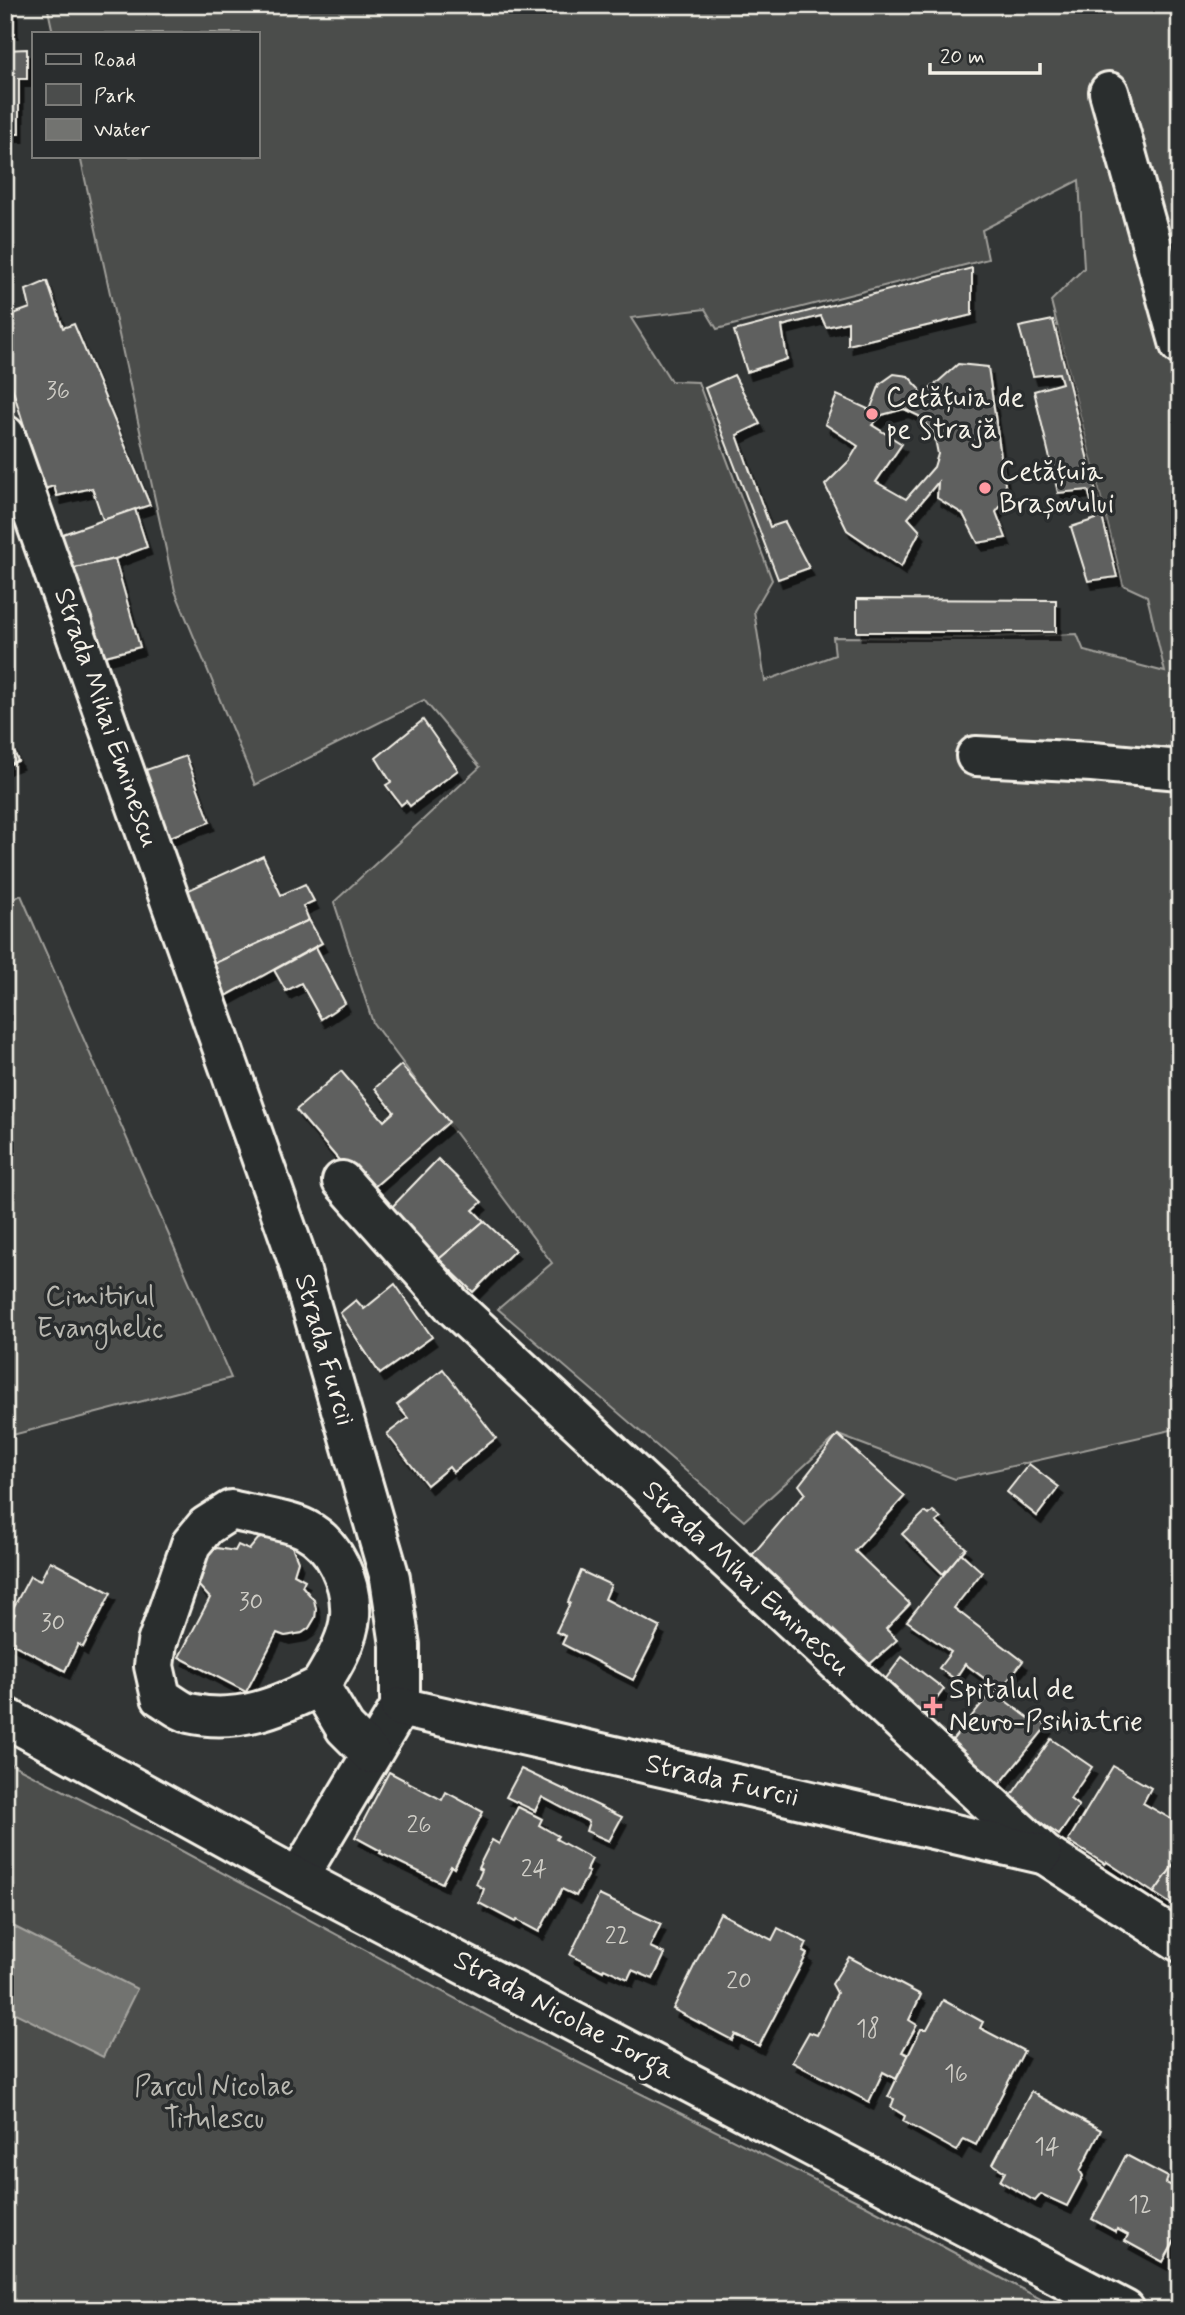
<svg xmlns="http://www.w3.org/2000/svg" width="1185" height="2315" viewBox="0 0 1185 2315" font-family="Mynerve,sans-serif">
	<defs>
		<filter id="shadow"><feDropShadow dx="4.5" dy="8" stdDeviation="0" flood-color="#0009"/></filter>
	</defs>
	<rect width="100%" height="100%" fill="#323535"/>
	<filter id="ink" filterUnits="userSpaceOnUse"><feTurbulence type="fractalNoise" baseFrequency=".0143" numOctaves="2"/><feDisplacementMap in="SourceGraphic" scale="14" xChannelSelector="R" yChannelSelector="G"/><feConvolveMatrix kernelMatrix="1 2 1 2 8 2 1 2 1" color-interpolation-filters="sRGB"/></filter>
	<g filter="url(#ink)">
		<g fill="#4b4d4c" stroke="#a09f9a" stroke-width="2" fill-rule="evenodd">
			<path d="M47 5H1180V1428L955 1479 838 1435 744 1521 498 1309 552 1263 373 1023 334 902 480 767 424 700 255 785 175 591 80 156H257V33H53ZM1079 180 1084 268 1051 301 1123 585 1147 596 1165 672 1084 651 1077 634 963 638 833 637 835 655 765 681 754 611 772 580 698 382 671 381 631 318 705 309 717 329 988 259 982 230Z"/>
			<path d="M21 895 231 1378 5 1437V903Z"/>
			<path d="M5 1761 169 1844 519 2033 865 2205 1061 2310H5Z"/>
		</g>
		<path fill="#727370" stroke="#a6a5a0" stroke-width="2" d="M5 1922 137 1989 103 2057 5 2008Z"/>
		<g fill="#5f605f" stroke="#f4f1e8" stroke-width="2" fill-rule="evenodd" filter="url(#shadow)">
			<rect x="5" y="5" width="8" height="25"/>
			<path d="M27 49V79H19V134H5V50Z"/>
			<path d="M972 268V315L848 345V322L826 327 821 316 782 326 787 359 747 372 734 331Z"/>
			<path d="M47 281 63 328 74 324 150 505 103 520 92 488 57 496 54 486 44 489 5 365V347L8 346 5 339V317L30 308 26 290Z"/>
			<path d="M1053 320 1117 577 1088 581 1071 527 1096 519 1088 490 1058 493 1034 391 1062 383 1059 373 1033 376 1019 327Z"/>
			<path d="M958 364 988 367 1007 498 996 512 1006 538 978 543 963 514 937 498 938 482 908 518 920 531 901 567 847 530 825 485 849 461 858 446 825 424 837 395 870 410 880 384 894 374 908 376 920 389 921 397ZM904 409 919 416 934 434 938 454 934 467 906 499 876 482 902 444 872 425 882 415Z"/>
			<path d="M734 375 760 424 737 435 770 527 785 522 809 568 778 579 705 388Z"/>
			<path d="M135 509 147 547 115 559 66 570 57 536Z"/>
			<path d="M115 559 140 647 90 660 66 570Z"/>
			<path d="M857 599 1056 600V632H857Z"/>
			<path d="M423 720 458 770 410 806 406 801 401 805 386 785 391 782 376 758Z"/>
			<path d="M5 729 18 761 5 766Z"/>
			<path d="M186 756 210 822 167 838 143 771Z"/>
			<path d="M263 856 281 895 305 884 314 901 303 906 309 920 213 964 182 893Z"/>
			<path d="M309 920 322 943 226 996 213 964Z"/>
			<path d="M316 947 345 1003 321 1019 301 983 286 991 274 970Z"/>
			<path d="M401 1065 449 1122 367 1193 296 1110 341 1071 384 1121 394 1112 375 1088Z"/>
			<path d="M438 1159 482 1202 473 1210 484 1221 439 1259 389 1210Z"/>
			<path d="M484 1221 515 1250 473 1292 439 1259Z"/>
			<path d="M395 1284 432 1337 380 1374 340 1313 356 1300 364 1309Z"/>
			<path d="M443 1369 496 1438 453 1472 449 1467 427 1485 387 1434 408 1418 397 1405Z"/>
			<path d="M838 1435 905 1496 855 1551 910 1604 886 1629 897 1640 870 1664 748 1560 805 1493 799 1485Z"/>
			<path d="M1029 1464 1059 1487 1037 1516 1007 1492Z"/>
			<path d="M933 1511 941 1518 936 1522 966 1548 943 1574 902 1534 925 1512 929 1515Z"/>
			<path d="M267 1536 291 1544 298 1561 294 1574 305 1580 302 1586 314 1600 316 1609 315 1618 309 1628 302 1633 285 1636 277 1633 246 1692 179 1657 210 1598 198 1585 196 1576 208 1552 217 1548 235 1551 238 1545 249 1550 258 1539Z"/>
			<path d="M961 1553 982 1572 954 1608 1023 1661 1000 1690 965 1664 955 1679 939 1668 951 1652 907 1621Z"/>
			<path d="M50 1561 111 1593 83 1647 78 1644 65 1671 5 1640V1632L15 1614 11 1612 30 1576 40 1581Z"/>
			<path d="M581 1571 611 1585 605 1599 660 1627 633 1680 562 1644 566 1636 556 1632 570 1603 568 1602Z"/>
			<path d="M902 1657 944 1689 918 1724 875 1693Z"/>
			<path d="M992 1691 1033 1721 1036 1717 1047 1726 995 1790 945 1749Z"/>
			<path d="M1051 1739 1092 1767 1070 1799 1079 1806 1059 1835 1008 1800Z"/>
			<path d="M1113 1766 1151 1788 1143 1803 1180 1824V1856L1154 1893 1107 1862 1105 1864 1068 1841Z"/>
			<path d="M521 1769 622 1817 609 1841 586 1831 589 1822 542 1797 535 1811 506 1797Z"/>
			<path d="M389 1772 442 1800 446 1792 483 1812 454 1868 451 1866 442 1883 380 1853 381 1851 355 1837Z"/>
			<path d="M518 1807 542 1819 539 1825 558 1836 556 1839 592 1859 586 1871 589 1872 576 1896 562 1889 539 1932 517 1920 515 1922 479 1903 484 1889 476 1884 482 1870 478 1868 492 1840 499 1844Z"/>
			<path d="M1180 1856V1910L1154 1893Z"/>
			<path d="M599 1895 661 1924 650 1947 665 1954 653 1979 632 1970 628 1979 604 1968 603 1971 570 1955Z"/>
			<path d="M720 1913 772 1940 778 1928 807 1943 803 1952 807 1954 759 2046 735 2034 732 2040 673 2009Z"/>
			<path d="M849 1957 921 1995 909 2020 917 2025 902 2052 909 2055 896 2079 883 2072 869 2102 792 2062 809 2032 817 2035 837 1993 832 1984Z"/>
			<path d="M943 2000 983 2022 980 2028 1024 2051 976 2145 964 2139 957 2151 903 2121 905 2116 891 2107 894 2099 888 2097 921 2029H927Z"/>
			<path d="M1031 2092 1101 2130 1080 2171 1083 2176 1067 2206 1041 2194 1035 2201 1000 2181 1005 2172 993 2164Z"/>
			<path d="M1126 2155 1168 2177 1166 2183 1180 2190V2231L1163 2262 1125 2241 1128 2235 1117 2229 1116 2232 1092 2219Z"/>
		</g>
		<g fill="none" stroke-linecap="round" stroke-linejoin="round">
			<defs>
				<g id="minor">
					<path d="M1109 92 1180 345"/>
					<path d="M5 435 298 1261 390 1578 400 1645V1707L298 1878"/>
					<path d="M976 756 1092 762 1180 770"/>
					<path d="M342 1181 453 1306 1044 1854 1180 1942"/>
					<path d="M320 1686C278 1707 237 1724 189 1713 180 1711 170 1702 161 1697L154 1666 157 1643 191 1544 206 1526 231 1510C249 1515 290 1521 305 1529 335 1544 352 1583 350 1616 349 1639 332 1667 320 1686L345 1728 371 1754"/>
					<path d="M400 1707 1042 1854"/>
				</g>
				<path id="major" d="M5 1717 298 1878 1125 2310"/>
			</defs>
			<use href="#minor" stroke="#f4f1e8" stroke-width="44"/>
			<use href="#major" stroke="#f4f1e8" stroke-width="44"/>
			<use href="#minor" stroke="#2a2d2e" stroke-width="38"/>
			<use href="#major" stroke="#2a2d2e" stroke-width="38"/>
		</g>
	</g>
	<g fill="#ff9aa2" stroke="#2a2d2e" stroke-width="2.5">
		<circle cx="872" cy="414" r="7"/>
		<circle cx="985" cy="488" r="7"/>
		<path d="M929.5 1695.5h7v7h7v7h-7v7h-7v-7h-7v-7h7z"/>
	</g>
	<g text-anchor="middle" dominant-baseline="central" stroke-width="7" stroke-linejoin="round" paint-order="stroke">
		<g font-size="24" fill="#cfcdc6">
			<text x="58" y="391">36</text>
			<text x="251" y="1602">30</text>
			<text x="53" y="1623">30</text>
			<text x="419" y="1825">26</text>
			<text x="534" y="1869">24</text>
			<text x="617" y="1936">22</text>
			<text x="739" y="1981">20</text>
			<text x="868" y="2029">18</text>
			<text x="956" y="2074">16</text>
			<text x="1047" y="2147">14</text>
			<text x="1140" y="2205">12</text>
		</g>
		<g font-size="28" fill="#f4f1e8" stroke="#2a2d2e" text-anchor="start">
			<text x="886" y="398">Cetățuia de<tspan x="886" dy="32">pe Strajă</tspan></text>
			<text x="999" y="472">Cetățuia<tspan x="999" dy="32">Brașovului</tspan></text>
			<text x="949" y="1690">Spitalul de<tspan x="949" dy="32">Neuro-Psihiatrie</tspan></text>
		</g>
		<g font-size="28" fill="#f4f1e8" stroke="#2a2d2e">
			<text transform="translate(106 718) rotate(71)">Strada Mihai Eminescu</text>
			<text transform="translate(324 1350) rotate(74)">Strada Furcii</text>
			<text transform="translate(746 1579) rotate(43)">Strada Mihai Eminescu</text>
			<text transform="translate(722 1781) rotate(13)">Strada Furcii</text>
			<text transform="translate(564 2016) rotate(28)">Strada Nicolae Iorga</text>
		</g>
		<g font-size="28" fill="#b9b8b1" stroke="#2a2d2e">
			<text x="100" y="1297">Cimitirul<tspan x="100" dy="32">Evanghelic</tspan></text>
			<text x="214" y="2087">Parcul Nicolae<tspan x="214" dy="32">Titulescu</tspan></text>
		</g>
	</g>
	<rect width="1185" height="2315" fill="none" stroke="#2a2d2e" stroke-width="28"/>
	<rect x="14" y="14" width="1157" height="2287" fill="none" stroke="#f4f1e8" stroke-width="2.5" filter="url(#ink)"/>
	<rect x="32" y="32" width="228" height="126" fill="#2a2d2e" stroke="#7b7b78" stroke-width="2"/>
	<rect x="46" y="54" width="35" height="10" fill="#2a2d2e" stroke="#7b7b78" stroke-width="2"/>
	<text x="94" y="66" font-size="21" fill="#f4f1e8">Road</text>
	<rect x="46" y="84" width="35" height="21" fill="#4b4d4c" stroke="#7b7b78" stroke-width="2"/>
	<text x="94" y="102" font-size="21" fill="#f4f1e8">Park</text>
	<rect x="46" y="119" width="35" height="21" fill="#727370" stroke="#7b7b78" stroke-width="2"/>
	<text x="94" y="136" font-size="21" fill="#f4f1e8">Water</text>
	<path d="M930 63v10h110v-10" fill="none" stroke="#f4f1e8" stroke-width="3.5"/>
	<text x="940" y="63" font-size="21" fill="#f4f1e8" stroke="#2a2d2e" stroke-width="5" paint-order="stroke">20 m</text>
</svg>
